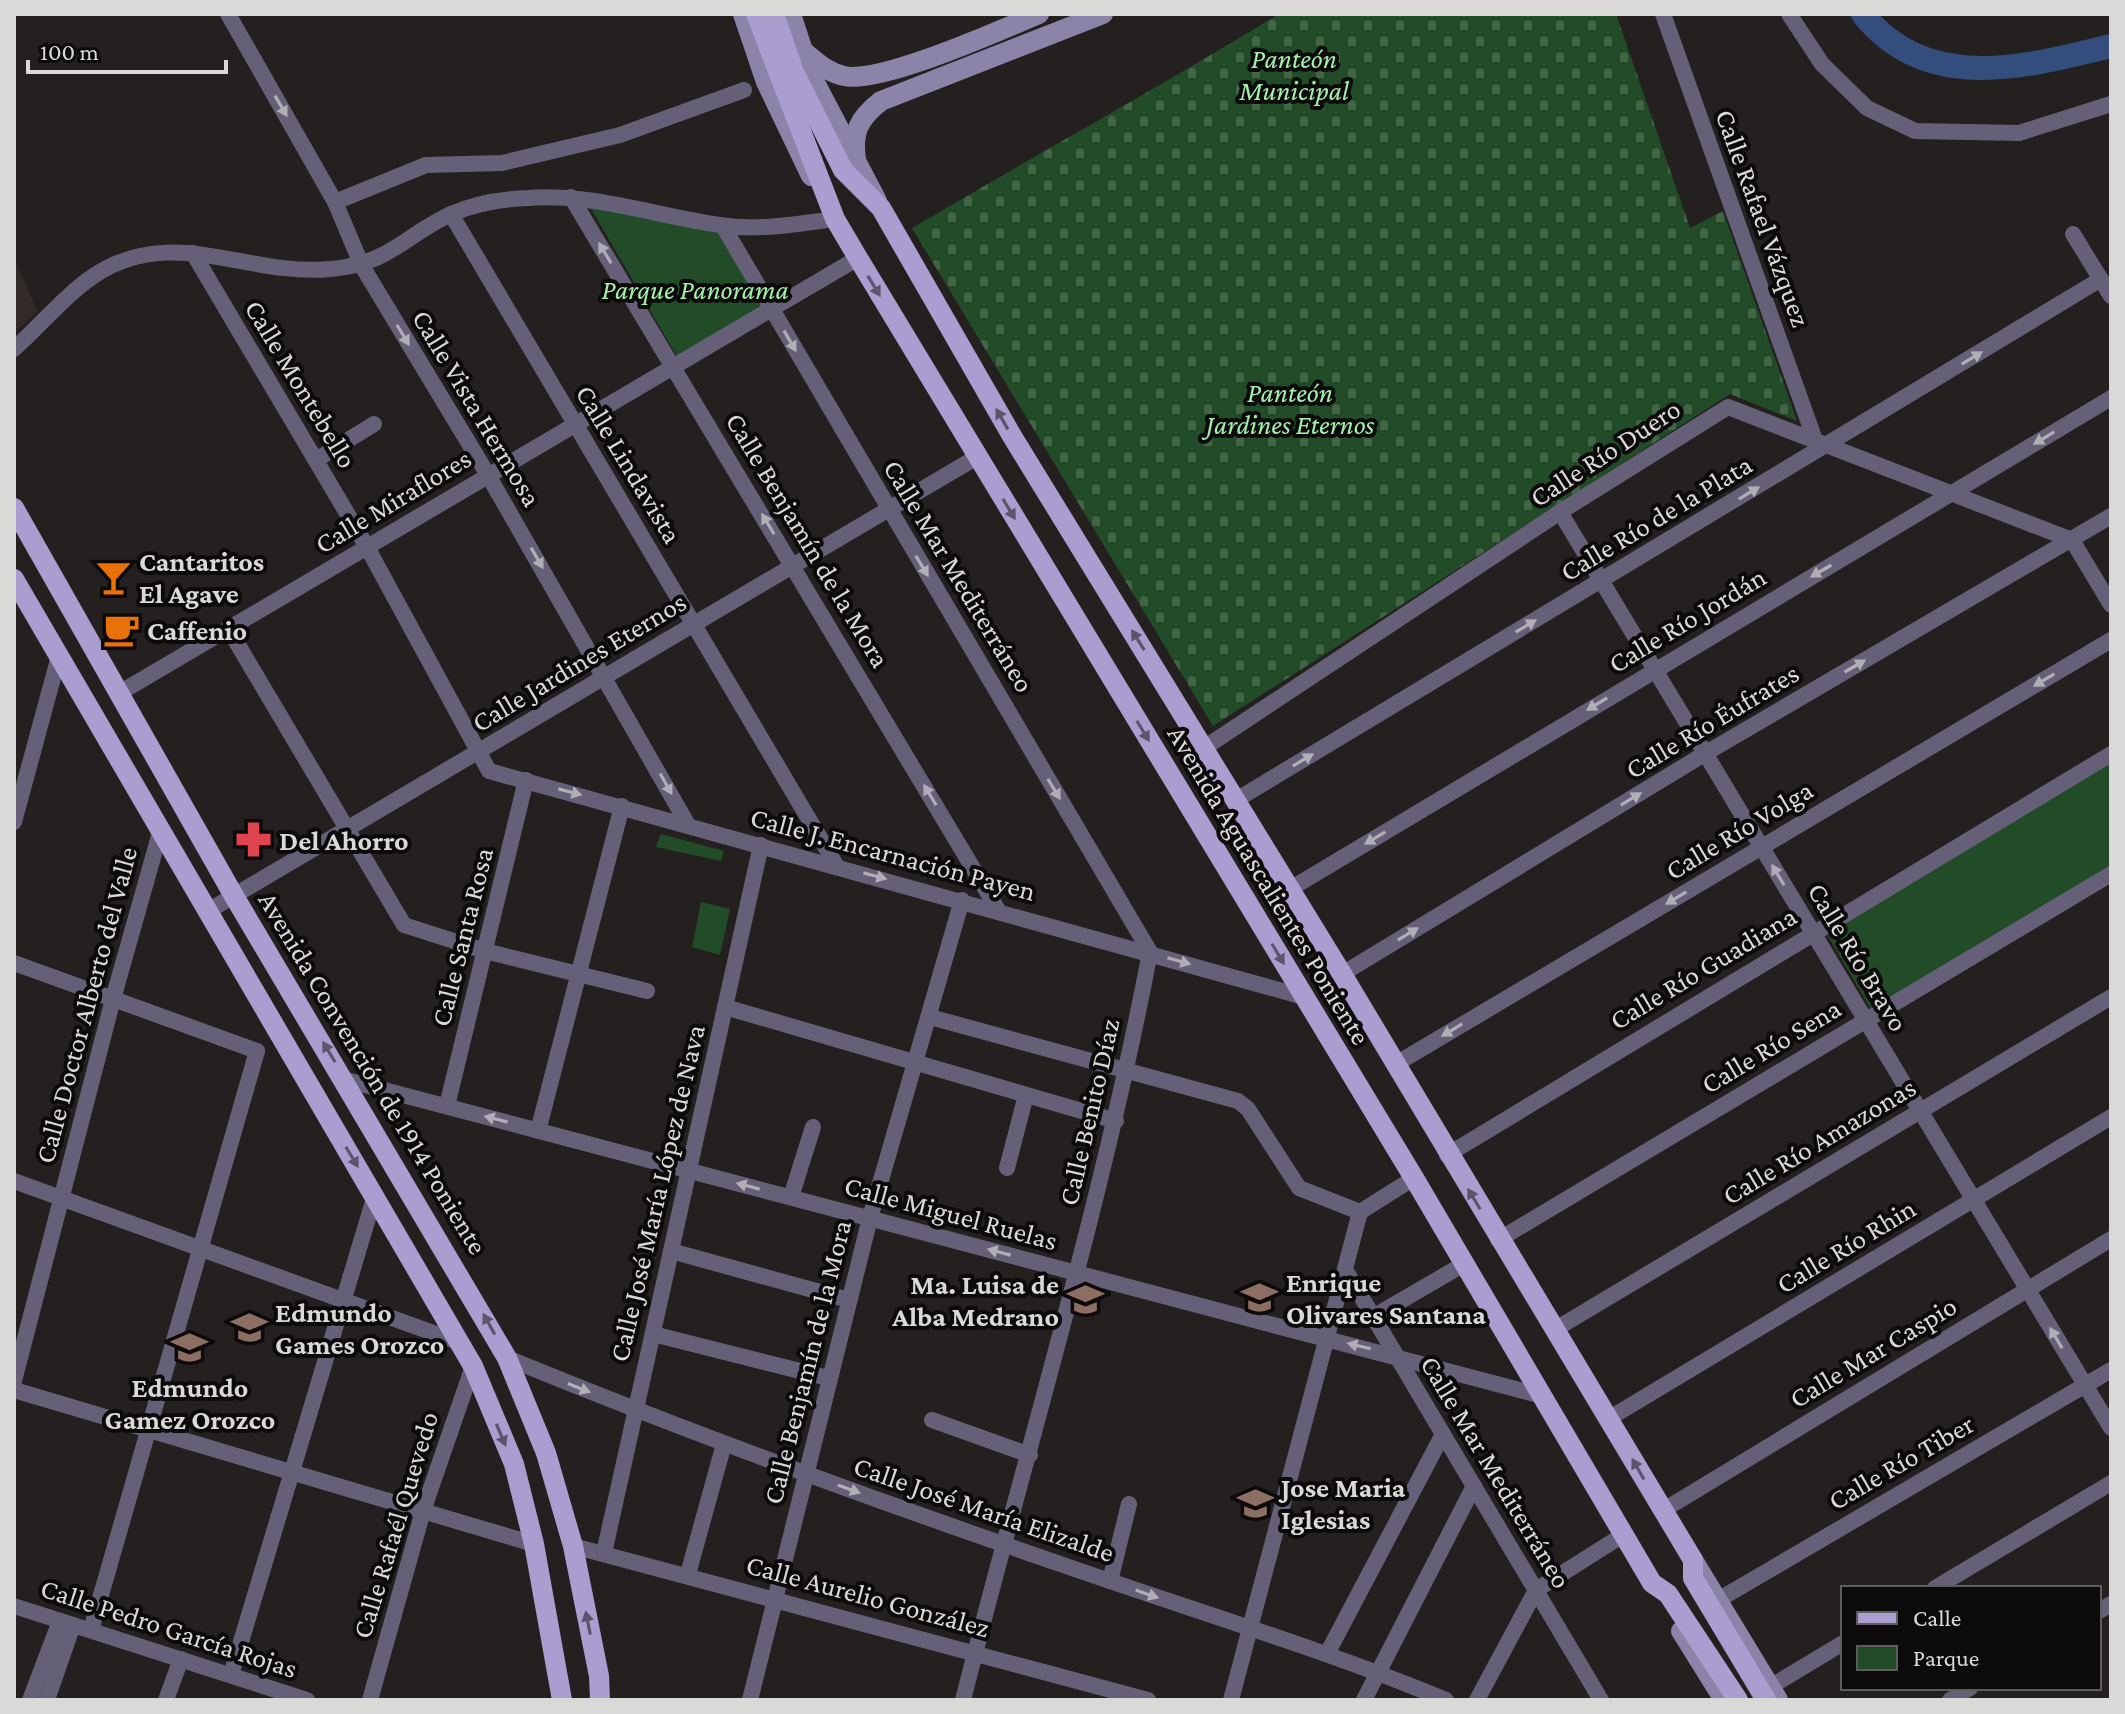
<svg xmlns="http://www.w3.org/2000/svg" width="2125" height="1714" viewBox="0 0 2125 1714" font-family="'Crimson Pro',serif">
	<defs>
		<pattern id="cemetery-stones" width="16" height="16" patternUnits="userSpaceOnUse" patternTransform="scale(2)"><rect width="16" height="16" fill="#224c28"/><path d="M2 7V4a2 2 0 0 1 4 0v3zM10 15v-3a2 2 0 0 1 4 0v3z" fill="#426546"/></pattern>
	</defs>
	<rect width="100%" height="100%" fill="#24201f"/>
	<path fill="#332a27" d="M14 257 37 311 14 333Z"/>
	<g fill="#224c28">
		<path d="M590 207 719 232 764 310 678 358Z"/>
		<path d="M2111 763V865L1872 1011 1825 931Z"/>
		<path d="M661 834 724 851 721 861 656 847Z"/>
		<path d="M701 902 730 909 720 955 692 947Z"/>
	</g>
	<path fill="url(#cemetery-stones)" d="M1279 14H1616L1690 228 1723 211 1797 421 1730 394 1213 726 912 228C1034 156 1158 88 1279 14Z"/>
	<g fill="none" stroke-linecap="round" stroke-linejoin="round">
		<path stroke="#334d7d" stroke-width="24" d="M1863 14C1926 94 2026 67 2111 46"/>
		<g stroke="#655f78" stroke-width="16">
			<path d="M228 14 335 202 362 266 488 475 688 825"/>
			<path d="M1663 14 1815 440"/>
			<path d="M1789 14 1822 64 1867 108 1915 131 2019 133 2111 104"/>
			<path d="M571 197 998 910"/>
			<path d="M335 202 426 165 502 163 620 135 744 90"/>
			<path d="M451 214 836 865"/>
			<path d="M723 226 1150 952C1102 1205 1026 1451 963 1700"/>
			<path d="M2073 234 2111 296"/>
			<path d="M193 253 367 547 489 771 1304 997"/>
			<path d="M14 349C40 326 66 294 95 275 173 224 246 277 331 269 391 263 402 237 451 214 474 204 503 199 528 198 593 193 656 216 720 225 758 231 797 224 835 219"/>
			<path d="M316 460 374 424"/>
			<path d="M1560 512 2111 1428"/>
			<path d="M228 628 404 925 485 951 647 991"/>
			<path d="M121 692 858 258"/>
			<path d="M1204 748 1560 512 1728 407 2072 540 2111 605"/>
			<path d="M1236 800 2101 279"/>
			<path d="M14 822 59 656"/>
			<path d="M1290 889 2111 398"/>
			<path d="M208 911 977 457"/>
			<path d="M14 963 257 1051"/>
			<path d="M1342 974 1706 753 2111 516"/>
			<path d="M725 1007 1116 1121"/>
			<path d="M930 1017 1238 1101 1248 1109 1299 1188 1360 1212"/>
			<path d="M1394 1065 2111 640"/>
			<path d="M346 1080 1542 1396"/>
			<path d="M447 1106 526 780"/>
			<path d="M538 1131 622 806"/>
			<path d="M1447 1155 2111 754"/>
			<path d="M1007 1168 1026 1095"/>
			<path d="M14 1181 461 1343"/>
			<path d="M791 1197 813 1127"/>
			<path d="M1498 1240 2111 874"/>
			<path d="M671 1251 849 1300"/>
			<path d="M1346 1271 1601 1700"/>
			<path d="M1373 1317 1464 1264"/>
			<path d="M1554 1330 2111 997"/>
			<path d="M653 1334 828 1378"/>
			<path d="M507 1358C692 1434 880 1502 1069 1567 1195 1611 1323 1649 1446 1700"/>
			<path d="M14 1381 113 999 161 829"/>
			<path d="M14 1390 534 1544"/>
			<path d="M1608 1419 2111 1117"/>
			<path d="M932 1420 1030 1455"/>
			<path d="M1662 1511 2111 1239"/>
			<path d="M573 1546 1148 1700"/>
			<path d="M604 1553 761 845"/>
			<path d="M688 1574 724 1444"/>
			<path d="M1110 1581 1129 1504"/>
			<path d="M1935 1588 2111 1483"/>
			<path d="M1718 1600 2111 1370"/>
			<path d="M14 1606 307 1700"/>
			<path d="M2099 1611 2111 1604"/>
			<path d="M91 1630 257 1051"/>
			<path d="M1328 1652 1443 1434"/>
			<path d="M231 1675 375 1195"/>
			<path d="M1770 1687 1843 1643"/>
			<path d="M30 1700 60 1621"/>
			<path d="M47 1700 73 1625"/>
			<path d="M166 1700 181 1659"/>
			<path d="M370 1700 423 1511 473 1366"/>
			<path d="M750 1700 870 1218 962 900"/>
			<path d="M1231 1700 1360 1212 1414 1178"/>
			<path d="M1364 1700 1474 1486"/>
			<path d="M1477 1700 1536 1590 1623 1535"/>
			<path d="M1950 1700 1970 1688"/>
		</g>
		<g stroke="#8c83a9" stroke-width="20">
			<path d="M743 14 766 82 811 176"/>
			<path d="M791 14 811 75 877 201"/>
			<path d="M802 50C816 61 826 72 844 76 881 84 1000 30 1039 14"/>
			<path d="M856 159C852 132 859 118 881 101L1103 14"/>
			<path d="M1693 1560 1778 1700"/>
			<path d="M1681 1631 1724 1700"/>
		</g>
		<g stroke="#aa9ed0" stroke-width="20">
			<path d="M756 14 835 219 858 258 1414 1178 1652 1583 1668 1594 1738 1700"/>
			<path d="M774 14 794 72 843 170 881 208 1012 436 1342 974 1693 1560V1578L1766 1700"/>
			<path d="M14 508 234 896 507 1358 546 1453 573 1546 599 1676 600 1700"/>
			<path d="M14 579 473 1366 514 1464 534 1544 562 1700"/>
		</g>
	</g>
	<defs><path id="oneway-solid" d="M-6-.8H1V-3.2L6.5 0L1 3.2V.8H-6Z" transform="scale(2)"/></defs>
	<g fill="#b2aeb6">
		<use href="#oneway-solid" transform="translate(281 106) rotate(60)"/>
		<use href="#oneway-solid" transform="translate(605 253) rotate(-121)"/>
		<use href="#oneway-solid" transform="translate(403 335) rotate(59)"/>
		<use href="#oneway-solid" transform="translate(790 341) rotate(60)"/>
		<use href="#oneway-solid" transform="translate(1972 358) rotate(-31)"/>
		<use href="#oneway-solid" transform="translate(2044 438) rotate(149)"/>
		<use href="#oneway-solid" transform="translate(1749 493) rotate(-31)"/>
		<use href="#oneway-solid" transform="translate(768 524) rotate(-121)"/>
		<use href="#oneway-solid" transform="translate(537 558) rotate(60)"/>
		<use href="#oneway-solid" transform="translate(922 566) rotate(59)"/>
		<use href="#oneway-solid" transform="translate(1821 571) rotate(150)"/>
		<use href="#oneway-solid" transform="translate(1526 626) rotate(-31)"/>
		<use href="#oneway-solid" transform="translate(1855 666) rotate(-30)"/>
		<use href="#oneway-solid" transform="translate(2044 680) rotate(149)"/>
		<use href="#oneway-solid" transform="translate(1597 704) rotate(149)"/>
		<use href="#oneway-solid" transform="translate(1303 760) rotate(-31)"/>
		<use href="#oneway-solid" transform="translate(666 784) rotate(61)"/>
		<use href="#oneway-solid" transform="translate(1054 789) rotate(59)"/>
		<use href="#oneway-solid" transform="translate(570 792) rotate(15)"/>
		<use href="#oneway-solid" transform="translate(930 795) rotate(-121)"/>
		<use href="#oneway-solid" transform="translate(1631 799) rotate(-31)"/>
		<use href="#oneway-solid" transform="translate(1375 838) rotate(149)"/>
		<use href="#oneway-solid" transform="translate(1778 875) rotate(-121)"/>
		<use href="#oneway-solid" transform="translate(875 876) rotate(15)"/>
		<use href="#oneway-solid" transform="translate(1676 898) rotate(149)"/>
		<use href="#oneway-solid" transform="translate(1408 934) rotate(-31)"/>
		<use href="#oneway-solid" transform="translate(1179 961) rotate(16)"/>
		<use href="#oneway-solid" transform="translate(1452 1030) rotate(149)"/>
		<use href="#oneway-solid" transform="translate(496 1119) rotate(-165)"/>
		<use href="#oneway-solid" transform="translate(748 1186) rotate(-165)"/>
		<use href="#oneway-solid" transform="translate(999 1252) rotate(-165)"/>
		<use href="#oneway-solid" transform="translate(2056 1338) rotate(-121)"/>
		<use href="#oneway-solid" transform="translate(1359 1346) rotate(-167)"/>
		<use href="#oneway-solid" transform="translate(579 1388) rotate(22)"/>
		<use href="#oneway-solid" transform="translate(849 1489) rotate(20)"/>
		<use href="#oneway-solid" transform="translate(1147 1594) rotate(19)"/>
	</g>
	<g fill="#5b546d">
		<use href="#oneway-solid" transform="translate(874 286) rotate(59)"/>
		<use href="#oneway-solid" transform="translate(1002 419) rotate(-120)"/>
		<use href="#oneway-solid" transform="translate(1009 509) rotate(59)"/>
		<use href="#oneway-solid" transform="translate(1138 640) rotate(-122)"/>
		<use href="#oneway-solid" transform="translate(1143 731) rotate(59)"/>
		<use href="#oneway-solid" transform="translate(1278 954) rotate(59)"/>
		<use href="#oneway-solid" transform="translate(329 1052) rotate(-121)"/>
		<use href="#oneway-solid" transform="translate(352 1157) rotate(59)"/>
		<use href="#oneway-solid" transform="translate(1474 1199) rotate(-121)"/>
		<use href="#oneway-solid" transform="translate(489 1324) rotate(-119)"/>
		<use href="#oneway-solid" transform="translate(501 1435) rotate(67)"/>
		<use href="#oneway-solid" transform="translate(1638 1469) rotate(-120)"/>
		<use href="#oneway-solid" transform="translate(588 1623) rotate(-101)"/>
	</g>
	<defs>
		<symbol id="bar-bare" viewBox="-9 -9 18 18"><path d="M-6-5H6L.8 .8V4.5H3.5V6h-7V4.5H-.8V.8Z" fill="#e8710a" stroke="#0c0a0a" stroke-width="2.5" paint-order="stroke"/></symbol>
		<symbol id="cafe-bare" viewBox="-9 -9 18 18"><path d="M-5.5-4.5H6V0H3Q3 3.5 0 3.5H-2.5Q-5.5 3.5-5.5 0ZM3-3.2v2h1.7v-2ZM-6 4.5H4V6H-6Z" fill="#e8710a" stroke="#0c0a0a" stroke-width="2.5" paint-order="stroke"/></symbol>
		<symbol id="pharmacy-bare" viewBox="-9 -9 18 18"><path d="M-2-6h4v4h4v4h-4v4h-4v-4h-4v-4h4Z" fill="#e0444e" stroke="#0c0a0a" stroke-width="2.5" paint-order="stroke"/></symbol>
		<symbol id="school-bare" viewBox="-9 -9 18 18"><path d="M0-5L7-2L0 1L-7-2ZM-4 1L0 2.5L4 1V4Q0 6-4 4Z" fill="#8d6e63" stroke="#0c0a0a" stroke-width="2.5" paint-order="stroke"/></symbol>
	</defs>
	<g fill-rule="evenodd">
		<use href="#bar-bare" x="88" y="552" width="51" height="51"/>
		<use href="#cafe-bare" x="96" y="604" width="51" height="51"/>
		<use href="#pharmacy-bare" x="228" y="814" width="51" height="51"/>
		<use href="#school-bare" x="1234" y="1272" width="51" height="51"/>
		<use href="#school-bare" x="1060" y="1274" width="51" height="51"/>
		<use href="#school-bare" x="224" y="1302" width="51" height="51"/>
		<use href="#school-bare" x="164" y="1322" width="51" height="51"/>
		<use href="#school-bare" x="1230" y="1478" width="51" height="51"/>
	</g>
	<g text-anchor="middle" dominant-baseline="central" stroke-width="8" stroke-linejoin="round" paint-order="stroke">
		<g font-size="28" font-style="italic" fill="#a5efad" stroke="#0c0a0a">
			<text x="1294" y="58">Panteón<tspan x="1294" dy="32">Municipal</tspan></text>
			<text x="695" y="289">Parque Panorama</text>
			<text x="1290" y="392">Panteón<tspan x="1290" dy="32">Jardines Eternos</tspan></text>
		</g>
		<g font-size="28" fill="#dbd9d8" stroke="#0c0a0a">
			<text transform="translate(1763 218) rotate(70)">Calle Rafael Vázquez</text>
			<text transform="translate(301 384) rotate(59)">Calle Montebello</text>
			<text transform="translate(477 408) rotate(59)">Calle Vista Hermosa</text>
			<text transform="translate(1605 453) rotate(-33)">Calle Río Duero</text>
			<text transform="translate(629 464) rotate(59)">Calle Lindavista</text>
			<text transform="translate(393 501) rotate(-31)">Calle Miraflores</text>
			<text transform="translate(1656 518) rotate(-31)">Calle Río de la Plata</text>
			<text transform="translate(808 540) rotate(59)">Calle Benjamín de la Mora</text>
			<text transform="translate(959 576) rotate(59)">Calle Mar Mediterráneo</text>
			<text transform="translate(1687 620) rotate(-31)">Calle Río Jordán</text>
			<text transform="translate(579 662) rotate(-31)">Calle Jardines Eternos</text>
			<text transform="translate(1712 721) rotate(-31)">Calle Río Éufrates</text>
			<text transform="translate(1739 830) rotate(-31)">Calle Río Volga</text>
			<text transform="translate(893 854) rotate(15)">Calle J. Encarnación Payen</text>
			<text transform="translate(1269 885) rotate(59)">Avenida Aguascalientes Poniente</text>
			<text transform="translate(462 937) rotate(-76)">Calle Santa Rosa</text>
			<text transform="translate(1858 957) rotate(59)">Calle Río Bravo</text>
			<text transform="translate(1703 968) rotate(-31)">Calle Río Guadiana</text>
			<text transform="translate(86 1005) rotate(-75)">Calle Doctor Alberto del Valle</text>
			<text transform="translate(1771 1046) rotate(-31)">Calle Río Sena</text>
			<text transform="translate(373 1073) rotate(59)">Avenida Convención de 1914 Poniente</text>
			<text transform="translate(1089 1112) rotate(-77)">Calle Benito Díaz</text>
			<text transform="translate(1819 1141) rotate(-31)">Calle Río Amazonas</text>
			<text transform="translate(657 1193) rotate(-77)">Calle José María López de Nava</text>
			<text transform="translate(951 1213) rotate(15)">Calle Miguel Ruelas</text>
			<text transform="translate(1846 1246) rotate(-31)">Calle Río Rhin</text>
			<text transform="translate(1873 1352) rotate(-31)">Calle Mar Caspio</text>
			<text transform="translate(807 1362) rotate(-76)">Calle Benjamín de la Mora</text>
			<text transform="translate(1901 1462) rotate(-30)">Calle Río Tiber</text>
			<text transform="translate(1496 1472) rotate(59)">Calle Mar Mediterráneo</text>
			<text transform="translate(984 1509) rotate(19)">Calle José María Elizalde</text>
			<text transform="translate(395 1525) rotate(-73)">Calle Rafaél Quevedo</text>
			<text transform="translate(868 1596) rotate(15)">Calle Aurelio González</text>
			<text transform="translate(169 1628) rotate(18)">Calle Pedro García Rojas</text>
		</g>
		<g font-size="28" font-weight="bold" fill="#dbd9d8" stroke="#0c0a0a" text-anchor="start">
			<text x="139" y="561">Cantaritos<tspan x="139" dy="32">El Agave</tspan></text>
			<text x="147" y="630">Caffenio</text>
			<text x="279" y="840">Del Ahorro</text>
			<text x="1286" y="1282">Enrique<tspan x="1286" dy="32">Olivares Santana</tspan></text>
			<text x="1059" y="1284" text-anchor="end">Ma. Luisa de<tspan x="1059" dy="32">Alba Medrano</tspan></text>
			<text x="275" y="1312">Edmundo<tspan x="275" dy="32">Games Orozco</tspan></text>
			<text x="190" y="1387" text-anchor="middle">Edmundo<tspan x="190" dy="32">Gamez Orozco</tspan></text>
			<text x="1281" y="1487">Jose Maria<tspan x="1281" dy="32">Iglesias</tspan></text>
		</g>
	</g>
	<rect width="2125" height="1714" fill="none" stroke="#dbd9d8" stroke-width="32"/>
	<rect x="1841" y="1586" width="260" height="104" fill="#0c0a0a" stroke="#5f5d5c" stroke-width="2"/>
	<rect x="1857" y="1612" width="40" height="12" fill="#aa9ed0" stroke="#5f5d5c" stroke-width="2"/>
	<text x="1913" y="1626" font-size="24" fill="#dbd9d8">Calle</text>
	<rect x="1857" y="1646" width="40" height="24" fill="#224c28" stroke="#5f5d5c" stroke-width="2"/>
	<text x="1913" y="1666" font-size="24" fill="#dbd9d8">Parque</text>
	<path d="M28 60v12h198v-12" fill="none" stroke="#dbd9d8" stroke-width="4"/>
	<text x="40" y="60" font-size="24" fill="#dbd9d8" stroke="#0c0a0a" stroke-width="6" paint-order="stroke">100 m</text>
</svg>
